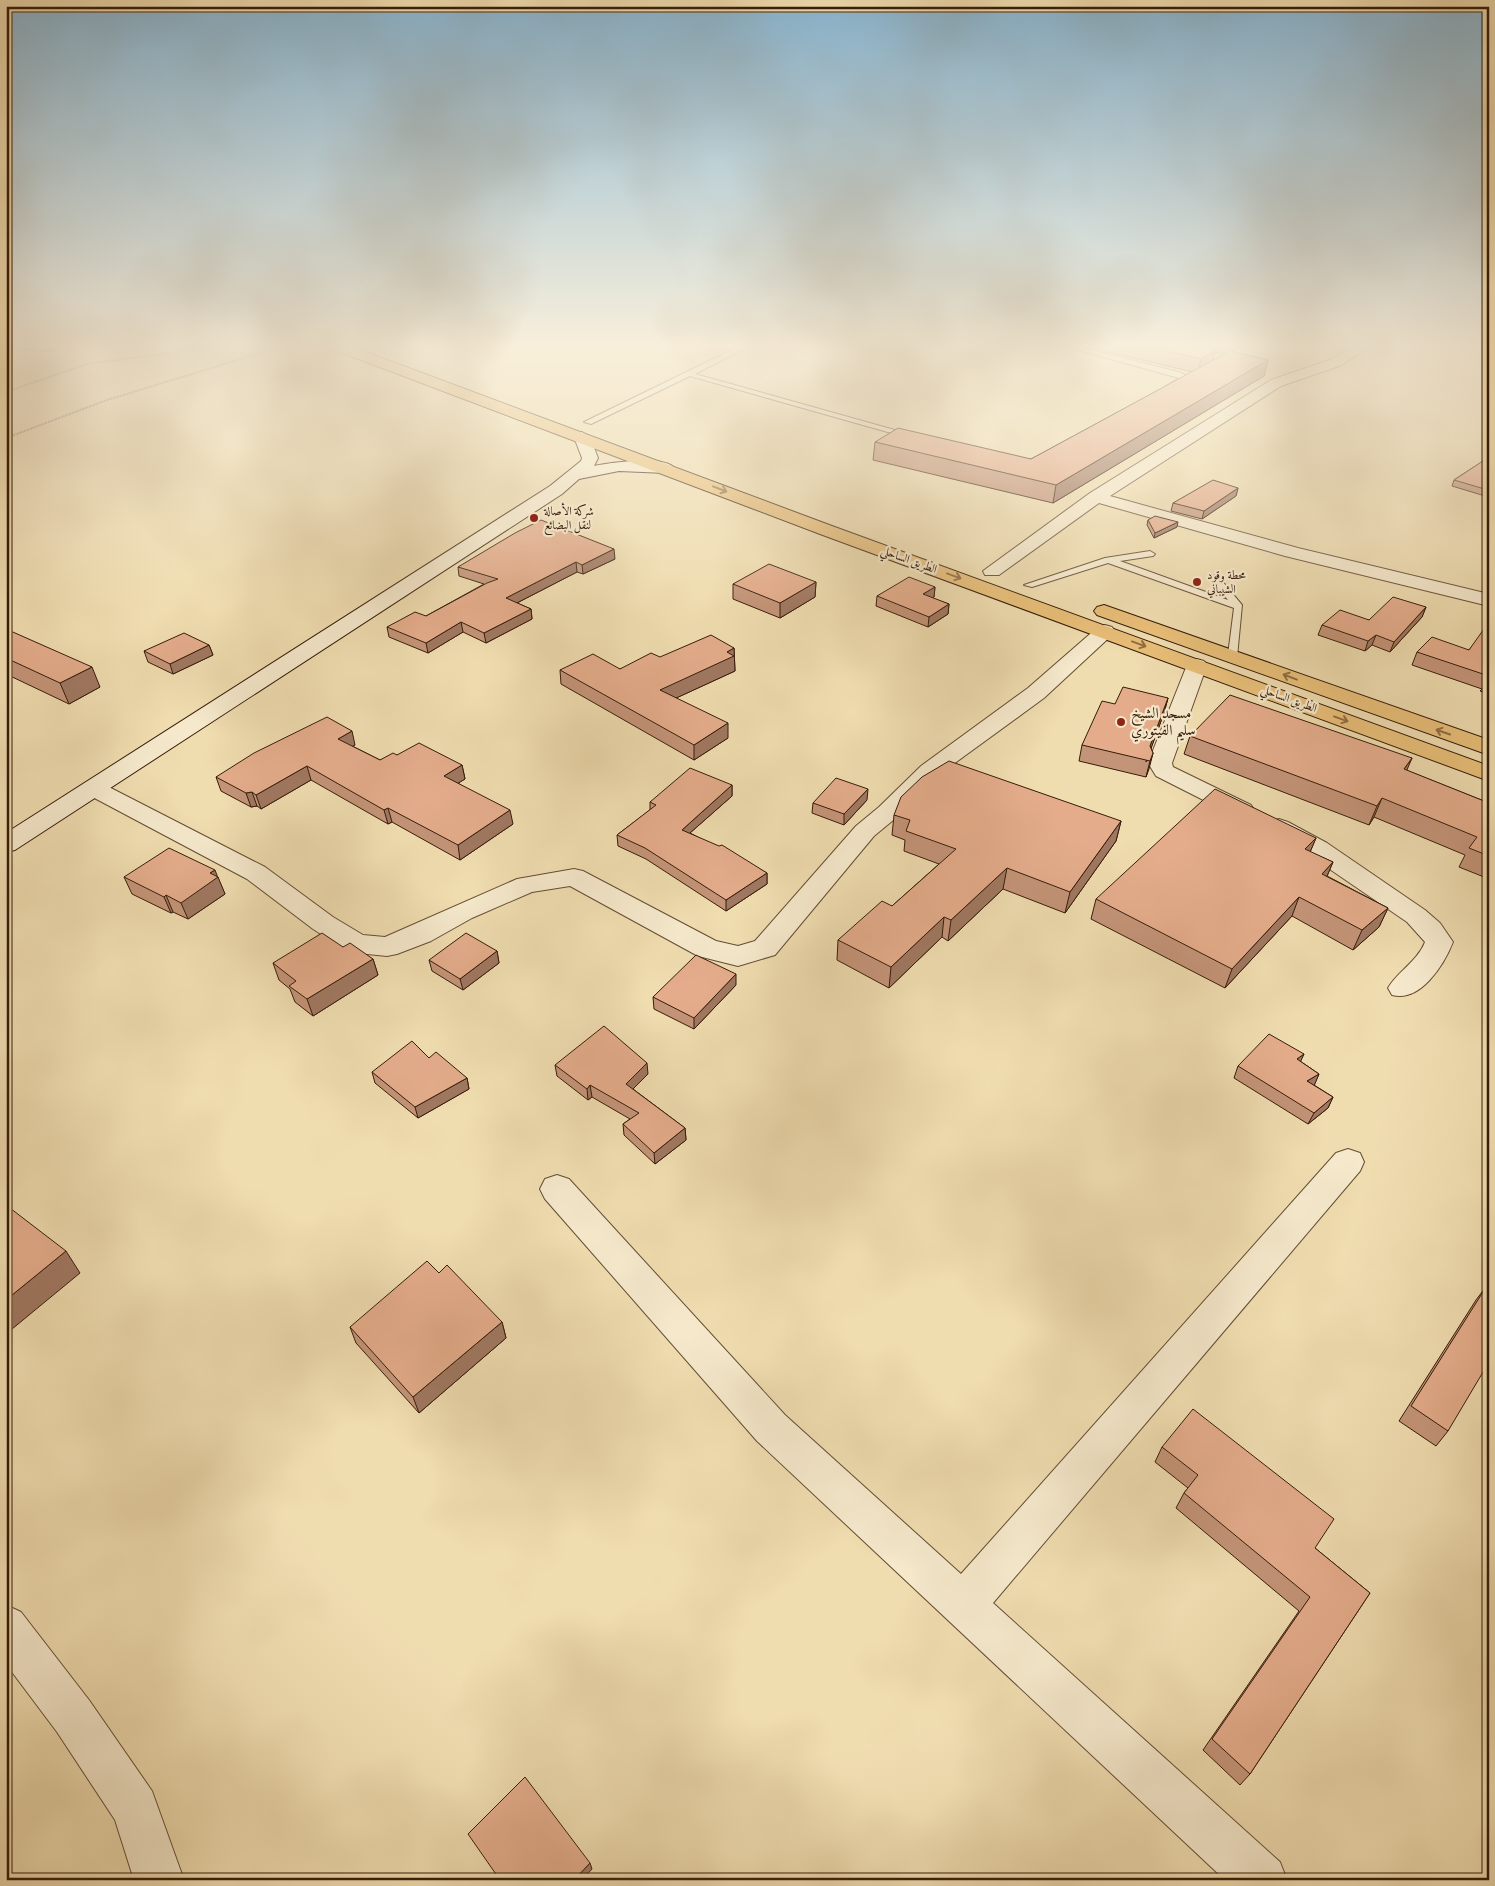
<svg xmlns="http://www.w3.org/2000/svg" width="1495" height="1886" viewBox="0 0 1495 1886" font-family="'IM FELL DW Pica',Amiri,serif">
	<rect width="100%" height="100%" fill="#efdcaf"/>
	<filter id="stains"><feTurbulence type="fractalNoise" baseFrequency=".004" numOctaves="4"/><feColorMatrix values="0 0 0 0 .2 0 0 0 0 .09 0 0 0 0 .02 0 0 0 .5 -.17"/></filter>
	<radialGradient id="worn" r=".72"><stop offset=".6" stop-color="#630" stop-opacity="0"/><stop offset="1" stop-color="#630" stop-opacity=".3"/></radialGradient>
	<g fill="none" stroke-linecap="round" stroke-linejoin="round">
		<defs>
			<g id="lane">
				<path d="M746 343H755L695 374 916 436 909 438 690 376 591 424 584 422Z"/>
				<path d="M1053 343H1065L1178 372 1186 375V381L1172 390H1166V386L1179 378Z"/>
				<path d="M1150 551 1155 554 1153 556 1120 561 1228 600 1209 577 1217 575 1242 605 1237 657H1229L1228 655 1234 608 1108 563 1032 587 1024 585 1105 558Z"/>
			</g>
			<g id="street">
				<path d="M1359 343H1375L1342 365 1281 386 1110 496 1298 548 1489 594V606L1285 556 1099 503 999 575H985L983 571 1090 493 1271 380 1332 359Z"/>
				<path d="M1105 625 1112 627 1115 631 1112 635 1044 698 937 776 897 817 874 836 775 955 738 966 698 956 570 886 532 892 472 918 431 941 397 954 387 956 357 953 347 951 313 929 247 879 85 793 81 788 85 783 93 781 101 783 265 867 333 917 363 935 385 937 517 879 574 869 583 871 716 941 738 946 755 941 856 826 879 807 921 766 1028 688 1098 627Z"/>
				<path d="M1197 659 1204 661 1207 665 1172 763 1173 767 1251 805 1254 810 1251 815 1242 817 1233 815 1156 776 1148 763 1187 665 1190 661Z"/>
				<path d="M1279 819 1288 822 1327 843 1425 910 1440 923 1453 942C1444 965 1420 1003 1392 995L1388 988C1398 971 1417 962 1425 942L1407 922 1309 855 1270 832 1267 827 1270 822Z"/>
				<path d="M1348 1149 1360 1153 1364 1162 1360 1171 993 1603 1280 1862 1287 1880H1225L757 1441 545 1199 540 1189 545 1179 557 1175 569 1179 785 1415 961 1574 1336 1153Z"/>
				<path d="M6 1605 21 1612 89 1700 152 1791 184 1880H134L115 1820 57 1732 6 1664Z"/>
			</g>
			<path id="secondary" d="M582 432 590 437 598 458 594 466C608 463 665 455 674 468L666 473 619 471 579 479 562 494 15 850 6 852V833L550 486 581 461 582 458 574 437Z"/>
			<g id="highway">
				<path d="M323 343H342L832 526 1489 766V781L820 534 324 346Z"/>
				<path d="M1104 605 1489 740V755L1097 615 1094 611 1097 607Z"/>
			</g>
		</defs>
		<use href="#lane" stroke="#644c33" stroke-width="2"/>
		<use href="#street" stroke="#644c33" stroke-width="2"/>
		<use href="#secondary" stroke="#361c0a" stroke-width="2"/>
		<use href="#highway" stroke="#361c0a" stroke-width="2"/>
		<g stroke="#361c0a" stroke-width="2" stroke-dasharray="0.5 1" stroke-linecap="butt">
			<path d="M6 392 87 364 244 343"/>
			<path d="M6 438 107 400 293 343"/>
		</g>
		<use href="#lane" fill="#f5e8cb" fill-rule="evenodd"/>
		<use href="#street" fill="#f5e8cb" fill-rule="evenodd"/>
		<use href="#secondary" fill="#f5e8cb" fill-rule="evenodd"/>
		<use href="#highway" fill="#e8be78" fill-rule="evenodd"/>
	</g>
	<g fill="#c49478" stroke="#361c0a" fill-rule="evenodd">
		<path d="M6 343H69L51 352 10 348 6 347Z"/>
		<path d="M1072 343H1246L1232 352 1268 360 1264 376 1053 503 873 460 875 442 1031 459 1192 372ZM1215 352 1224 354 1213 360Z"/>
		<path d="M1489 457V494L1485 496 1452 486 1454 480Z"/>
		<path d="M1238 488 1236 496 1202 519 1171 511 1173 503Z"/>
		<path d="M1148 520 1177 527 1154 538 1147 525Z"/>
		<path d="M615 559 583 574 577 572 517 603 531 609 532 619 486 643 463 632 428 653 389 637 387 627 426 616 484 584 459 576 458 567Z"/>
		<path d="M816 582 815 597 780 618 733 599V584Z"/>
		<path d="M935 587 934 597 932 598 949 604 948 614 928 627 876 606 877 596Z"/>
		<path d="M1426 607 1422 617 1390 652 1372 645 1365 651 1318 635 1322 625 1369 620Z"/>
		<path d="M1489 627V694L1480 691 1482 689 1412 665 1417 652 1469 650Z"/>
		<path d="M6 629 100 687 69 704 6 674Z"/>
		<path d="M209 645 213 655 173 674 148 662 144 651Z"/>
		<path d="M734 648 735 671 676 698 728 738 694 760 561 684 560 670 620 669Z"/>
		<path d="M1168 698 1164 713 1151 748 1153 753 1146 777 1079 761 1082 745 1115 704Z"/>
		<path d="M1190 736 1412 758 1406 770 1489 803V879L1459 867 1465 855 1374 817 1369 825 1184 754Z"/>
		<path d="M355 745 352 746 380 760 397 755 462 765 465 779 458 783 513 824 460 860 392 822 388 824 311 780 261 809 257 806 251 807 221 791 216 777Z"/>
		<path d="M732 785V796L690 833 767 873V884L726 911 646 859 618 846 617 835 650 810V802Z"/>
		<path d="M867 800 844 825 812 813 813 803Z"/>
		<path d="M894 815 1121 821 1116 841 1065 913 1003 889 948 941 942 937 889 988 837 960 838 940 892 906 939 864 904 851 905 840 892 835Z"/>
		<path d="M1316 838 1310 852 1333 862 1327 876 1388 908 1379 927 1353 950 1292 916 1225 988 1091 919 1096 899Z"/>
		<path d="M217 876 225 894 188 919 173 912 171 913 132 894 124 877Z"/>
		<path d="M343 947 373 959 378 975 313 1016 295 1002 290 989 279 980 273 963Z"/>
		<path d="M497 951 499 963 463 990 432 971 429 960Z"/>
		<path d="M736 985 694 1029 654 1009 653 997Z"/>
		<path d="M1304 1054 1300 1061 1319 1074 1314 1085 1333 1097 1328 1108 1308 1124 1234 1078 1238 1066Z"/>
		<path d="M429 1058 467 1078 469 1089 418 1118 375 1083 372 1072Z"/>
		<path d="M555 1065 648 1074 633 1089 685 1128 686 1140 655 1164 624 1135 623 1124 630 1119 592 1097 588 1100 557 1076Z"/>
		<path d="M439 1273 502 1322 506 1338 419 1413 356 1343 350 1327Z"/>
		<path d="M1488 1284 1448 1431 1436 1446 1399 1421 1476 1300Z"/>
		<path d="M1162 1447 1315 1548 1370 1593 1250 1774 1240 1785 1203 1750 1299 1611 1176 1508 1184 1493 1188 1488 1155 1462Z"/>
	</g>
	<g fill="#a07861" stroke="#361c0a">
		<path d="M55 343H69L51 352 49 346Z"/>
		<path d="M1230 343H1246L1227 355Z"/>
		<path d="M1216 350 1212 364 1198 373 1201 359Z"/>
		<path d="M1268 360 1264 376 1053 503 1056 485Z"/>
		<path d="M1238 488 1236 496 1202 519 1204 511Z"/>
		<path d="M1489 489V494L1485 496 1488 490Z"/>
		<path d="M1178 522 1177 527 1154 538 1155 533Z"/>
		<path d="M614 549 615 559 583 574 582 565Z"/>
		<path d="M576 562 577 572 507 608 506 598Z"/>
		<path d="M816 582 815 597 780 618V603Z"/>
		<path d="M935 587 934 597 922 604 923 594Z"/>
		<path d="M949 604 948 614 928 627 929 617Z"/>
		<path d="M1426 607 1422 617 1390 652 1394 642Z"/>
		<path d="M531 609 532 619 486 643 484 633Z"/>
		<path d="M461 622 463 632 428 653 426 643Z"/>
		<path d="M1376 635 1372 645 1365 651 1368 641Z"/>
		<path d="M209 645 213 655 173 674 170 664Z"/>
		<path d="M734 648 735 671 661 705 660 690Z"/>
		<path d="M92 667 100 687 69 704 60 683Z"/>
		<path d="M1168 698 1164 713 1146 762 1150 746Z"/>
		<path d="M728 723V738L694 760V745Z"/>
		<path d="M352 731 355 745 341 753 338 739Z"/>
		<path d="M1153 753 1149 769 1146 777 1150 761Z"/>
		<path d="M1412 758 1404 777V769Z"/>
		<path d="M462 765 465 779 447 790 444 776Z"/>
		<path d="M307 766 311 780 261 809 256 795Z"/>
		<path d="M732 785V796L682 840V830Z"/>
		<path d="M868 789 867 800 844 825V814Z"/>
		<path d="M252 792 257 806 251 807 246 793Z"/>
		<path d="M1382 798 1374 817 1369 825 1377 806Z"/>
		<path d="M388 808 392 822 388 824 384 810Z"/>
		<path d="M510 810 513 824 460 860 458 845Z"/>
		<path d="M1121 821 1116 841 1065 913 1070 892Z"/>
		<path d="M1316 838 1308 857 1305 849Z"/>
		<path d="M1333 862 1325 881 1322 874Z"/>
		<path d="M1007 868 1003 889 948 941 951 920Z"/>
		<path d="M215 870 218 878V877L225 894 188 919 181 903 210 873Z"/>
		<path d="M767 873V884L726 911V900Z"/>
		<path d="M166 895 173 912 171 913 164 897Z"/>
		<path d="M1299 897 1292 916 1225 988 1232 969Z"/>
		<path d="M1388 908 1379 927 1353 950 1362 930Z"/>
		<path d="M944 917 942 937 889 988 891 967Z"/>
		<path d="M497 951 499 963 463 990 460 979Z"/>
		<path d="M373 959 378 975 313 1016 307 999Z"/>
		<path d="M736 974V985L694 1029V1018Z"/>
		<path d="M1304 1054 1299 1065 1297 1059Z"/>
		<path d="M647 1063 648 1074 627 1095 626 1084Z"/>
		<path d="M1319 1074 1314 1086 1307 1081Z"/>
		<path d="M467 1078 469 1089 418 1118 415 1107Z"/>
		<path d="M590 1085 592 1097 588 1100 587 1089Z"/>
		<path d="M1333 1097 1328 1108 1308 1124 1314 1113Z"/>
		<path d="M685 1128 686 1140 655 1164 654 1153Z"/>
		<path d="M66 1251 80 1273 6 1334V1300Z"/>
		<path d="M502 1322 506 1338 419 1413 413 1397Z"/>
		<path d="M590 1863 592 1869 582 1880H574Z"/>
	</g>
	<g fill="#e4ac8b" stroke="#361c0a">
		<path d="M19 343H55L49 346Z"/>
		<path d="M1132 343H1184L1216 350 1201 359Z"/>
		<path d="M1230 351 1268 360 1056 485 875 442 898 428 1031 459Z"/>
		<path d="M1489 457V489L1488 490 1454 480Z"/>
		<path d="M1213 480 1238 488 1204 511 1173 503Z"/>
		<path d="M1155 516 1178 522 1155 533 1148 520Z"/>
		<path d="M541 520 614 549 582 565 576 562 506 598 531 609 484 633 461 622 426 643 387 627 415 612 426 616 487 583 498 579 458 567 515 533Z"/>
		<path d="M769 564 816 582 780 603 733 584Z"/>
		<path d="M909 577 935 587 923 594 949 604 929 617 877 596Z"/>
		<path d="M1393 597 1426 607 1394 642 1376 635 1368 641 1322 625 1340 610 1369 620Z"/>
		<path d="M1486 626 1489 627V676L1417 652 1432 637 1469 650Z"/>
		<path d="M6 629 92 667 60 683 6 658Z"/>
		<path d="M184 633 209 645 170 664 144 651Z"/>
		<path d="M711 635 734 648 727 652 734 656 660 690 728 723 694 745 560 670 593 654 620 669 651 653 660 657Z"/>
		<path d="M1123 687 1168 698 1150 746 1153 753 1150 761 1082 745 1102 701 1115 704Z"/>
		<path d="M1230 695 1412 758 1404 769 1489 803V856L1469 848 1477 837 1382 798 1377 806 1190 736Z"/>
		<path d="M327 717 352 731 338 739 380 760 393 753 397 755 419 743 462 765 444 776 510 810 458 845 388 808 384 810 307 766 256 795 252 792 246 793 216 777 254 753Z"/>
		<path d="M949 761 1121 821 1070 892 1007 868 951 920 944 917 891 967 838 940 882 901 892 906 956 849 906 831 910 820 894 815 901 797 922 777Z"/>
		<path d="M690 768 732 785 682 830 719 846 722 845 767 873 726 900 645 848 617 835 656 805 650 802Z"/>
		<path d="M836 778 868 789 844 814 813 803Z"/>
		<path d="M1215 789 1316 838 1305 849 1333 862 1322 874 1388 908 1362 930 1299 897 1232 969 1096 899Z"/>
		<path d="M169 848 215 870 210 873 218 877 181 903 166 895 164 897 124 877Z"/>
		<path d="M322 933 343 947 350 943 373 959 307 999 289 986 296 981 273 963Z"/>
		<path d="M466 933 497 951 460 979 429 960Z"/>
		<path d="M696 955 736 974 694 1018 653 997Z"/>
		<path d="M604 1026 647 1063 626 1084 685 1128 654 1153 623 1124 639 1113 590 1085 587 1089 555 1065Z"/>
		<path d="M1269 1034 1304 1054 1297 1059 1319 1074 1307 1081 1333 1097 1314 1113 1238 1066Z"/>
		<path d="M412 1041 429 1058 436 1052 467 1078 415 1107 372 1072Z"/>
		<path d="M6 1205 66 1251 6 1300Z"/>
		<path d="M427 1261 439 1273 447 1265 502 1322 413 1397 350 1327Z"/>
		<path d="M1488 1284H1489V1362L1448 1431 1411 1406Z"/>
		<path d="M1193 1409 1334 1519 1315 1548 1370 1593 1250 1774 1212 1739 1310 1597 1184 1493 1198 1475 1162 1447Z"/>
		<path d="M525 1777 590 1863 574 1880H500L468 1834Z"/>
	</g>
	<defs><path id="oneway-shaft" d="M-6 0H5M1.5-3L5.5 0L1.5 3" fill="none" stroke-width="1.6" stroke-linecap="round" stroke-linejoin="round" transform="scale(1.25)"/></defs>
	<g stroke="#8f6d41">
		<use href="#oneway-shaft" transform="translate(720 489) rotate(21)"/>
		<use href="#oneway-shaft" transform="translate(954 576) rotate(20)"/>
		<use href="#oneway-shaft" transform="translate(1139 644) rotate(20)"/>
		<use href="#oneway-shaft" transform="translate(1290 677) rotate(-159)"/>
		<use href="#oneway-shaft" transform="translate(1341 719) rotate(20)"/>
		<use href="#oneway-shaft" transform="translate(1443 732) rotate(-161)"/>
	</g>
	<linearGradient id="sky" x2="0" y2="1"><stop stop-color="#89b6d2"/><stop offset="0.57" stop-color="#f8efdb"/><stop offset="1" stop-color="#f8efdb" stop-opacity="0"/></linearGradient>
	<rect width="1495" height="607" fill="url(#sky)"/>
	<g fill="#8f2418" stroke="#f5e8cb" stroke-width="2">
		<circle cx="534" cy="518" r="5"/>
		<circle cx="1197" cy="582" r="5"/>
		<circle cx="1121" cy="722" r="5"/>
	</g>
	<g text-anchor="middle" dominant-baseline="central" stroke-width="4.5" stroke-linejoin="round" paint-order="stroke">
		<g font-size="12" fill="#361c0a" stroke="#f5e8cb" text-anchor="start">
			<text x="544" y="511">شركة الأصالة<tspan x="544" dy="14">لنقل البضائع</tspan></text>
			<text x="1207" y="575">محطة وقود<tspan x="1207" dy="14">الشيباني</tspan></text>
		</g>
		<g font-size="12" fill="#361c0a" stroke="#f5e8cb">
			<text transform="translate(909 560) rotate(20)">الطريق الساحلي</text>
			<text transform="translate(1289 699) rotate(20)">الطريق الساحلي</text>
		</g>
		<g font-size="15" fill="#361c0a" stroke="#f5e8cb" text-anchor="start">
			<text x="1131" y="713">مسجد الشيخ<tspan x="1131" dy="17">سليم الفيتوري</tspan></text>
		</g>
	</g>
	<rect width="1495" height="1886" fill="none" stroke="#efdcaf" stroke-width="25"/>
	<rect x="8" y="8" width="1480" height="1871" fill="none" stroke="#361c0a" stroke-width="2.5"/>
	<rect x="12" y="12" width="1470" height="1861" fill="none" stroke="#361c0a"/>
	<rect width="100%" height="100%" filter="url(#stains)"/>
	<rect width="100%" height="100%" fill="url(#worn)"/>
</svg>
